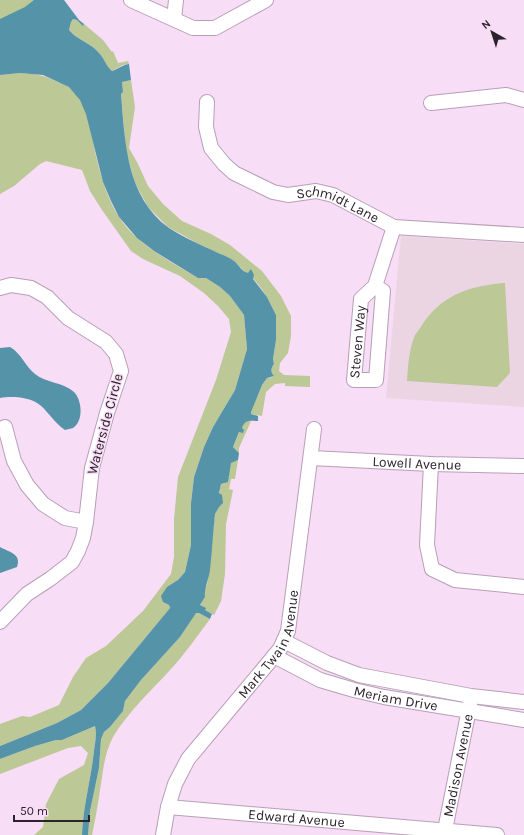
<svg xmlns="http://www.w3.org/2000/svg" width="524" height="835" viewBox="0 0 524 835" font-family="Karla,sans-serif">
	<rect width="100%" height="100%" fill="#f7ddf5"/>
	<path fill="#ebd5e3" d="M401 236 524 244V407L386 398Z"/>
	<g fill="#bcc896">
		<path d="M0 0H47L0 44Z"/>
		<path d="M73 19 77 20 83 25 84 24 103 40 112 52 113 51 118 63 128 61 129 64 123 65 112 71C106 66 104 59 99 53 91 43 77 40 69 30L71 22Z"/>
		<path d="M20 73C37 74 43 75 58 82 62 83 66 85 69 87 90 102 91 137 97 160 102 180 108 200 119 217 137 245 170 261 198 278H206L220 287 230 296 244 315 247 349 235 390 213 427 204 447 194 477 191 503V545L185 572 178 580 174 584 163 602 169 605 170 608 108 683 81 710 57 723 0 746V724L22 716 30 717 59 705 73 677 86 658 106 646 143 611 171 574 174 557V519L178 477 216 380 231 332 229 319 218 306 204 293 180 276 143 259 131 251 102 210 90 191 82 170 46 161 40 164 14 186 0 194V75Z"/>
		<path d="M131 80 135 107 129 148 138 164 148 186 163 204 182 221 211 234 230 245 262 271 281 296 291 316V336L288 353 280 363 279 371 284 375 310 376V387L285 386V383L275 384 266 392 262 416 251 414 250 412 262 385 267 378 273 377C270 372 271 368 274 364L273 359 276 340V315L267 297 261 288 253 278 245 272 234 261 199 244 168 227 148 207 135 183 126 151 121 94 123 92 122 82Z"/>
		<path d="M505 283 510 373 497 387 407 381C408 366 409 349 415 335 418 331 421 327 424 322 445 293 471 286 505 283Z"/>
		<path d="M247 421H251L239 448V453L233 447 243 423Z"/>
		<path d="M238 460 235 479H231L229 489 233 490 226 524 225 574 221 601 214 615 205 610 200 605 205 597 204 591 207 585 215 514C220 504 218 494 221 484L225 483 231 462Z"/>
		<path d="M196 612 199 613 210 619C197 636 185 654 170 670 151 691 128 712 113 737 104 754 103 772 100 790 98 805 95 820 92 835H88L90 811 99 768 101 739 104 732 110 727 123 711 125 701 141 680 180 637Z"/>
		<path d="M95 726C97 734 95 743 94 751 91 779 83 807 82 835H34L43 827 46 804 59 779 84 765 88 753 81 746 68 748 0 774V759L35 746 56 740H62Z"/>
	</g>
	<g fill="#5593a9">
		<path d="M34 0H64L79 20 84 24 83 26 77 20 73 19 71 22 69 30C77 40 91 43 99 53 104 58 106 66 112 71 118 69 122 65 129 64L131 80 122 82 123 92 121 94C125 142 126 197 169 228 184 238 202 245 218 253 223 255 230 258 234 261 239 265 242 272 248 273L251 269 254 275 253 279 267 297 276 315V340L273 359 274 364C271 368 270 372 274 376L267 378 262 385 251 412V414L258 416V421C250 421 245 419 242 428L244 430 243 433 239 432 233 447 239 453 238 460 231 463 228 482 221 484 219 493 222 495 223 503 219 507 215 514C213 532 212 551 210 570 209 578 204 589 205 597L200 605 206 608 205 610 212 614 210 619 199 613H196L180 637 141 680 125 701 123 711 110 727 104 732 101 739 99 768 90 811 88 835H82C83 807 91 779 94 751 95 743 97 734 95 726L62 740H56L35 746 0 759V746L57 723 81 710 108 683 170 608 169 605 163 602 161 596 167 587 178 580 185 572 191 545V503L194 477 204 447 213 427 235 390 247 349 244 315 230 296 220 287 206 278H198L154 251 137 238 119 217 111 201 103 182 86 114 80 100 69 87 43 75 20 73 0 75V19L25 7Z"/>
		<path d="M10 347C21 353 25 366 35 374 46 383 63 382 74 392 82 400 84 421 73 428 71 429 67 429 65 430 54 423 46 408 37 403 28 397 11 396 0 398V348Z"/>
		<path d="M0 547C9 552 22 554 17 567L0 573Z"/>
	</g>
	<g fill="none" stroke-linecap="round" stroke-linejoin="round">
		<defs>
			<g id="minor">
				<path d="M131 0 193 28H215L266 0"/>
				<path d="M174 19 176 0"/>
				<path id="s1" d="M207 102 206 127 211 148 224 164 234 173 273 192 288 195 316 191 333 195 394 227 524 235"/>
				<path d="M431 103 506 95 524 100"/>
				<path id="s2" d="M375 286 383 291 376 380H354L361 299 375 286 394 227"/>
				<path d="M0 288 11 285 31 288 47 297 68 318 106 342 116 354 121 371 107 413 92 468 86 522 83 538 78 551 72 562 50 579 27 594 0 622"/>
				<path d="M5 427 14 461 27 485 43 504 65 518 86 522"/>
				<path id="s3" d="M311 458 431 464 524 466"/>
				<path d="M431 464 427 545 432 569 455 580 524 587"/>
				<path d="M284 641 327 663 359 675 471 696 524 702"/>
				<path id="s4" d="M274 656 320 680 354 690 384 697 524 720"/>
				<path id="s5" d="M168 807 497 835"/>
				<path id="s6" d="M163 835 168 807 175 784 188 759 280 649 288 631 314 429"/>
				<path id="s7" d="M444 835 470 704"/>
			</g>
		</defs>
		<use href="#minor" stroke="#b89fb7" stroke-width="16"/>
		<use href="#minor" stroke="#fff" stroke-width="14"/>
	</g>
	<g text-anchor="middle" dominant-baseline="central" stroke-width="3" stroke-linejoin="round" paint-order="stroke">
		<g font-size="14" fill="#2c222b" stroke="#f7ddf5">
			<text stroke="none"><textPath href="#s1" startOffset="192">Schmidt Lane</textPath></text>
			<text stroke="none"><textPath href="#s2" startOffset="159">Steven Way</textPath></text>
			<text transform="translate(105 424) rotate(-75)">Waterside Circle</text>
			<text stroke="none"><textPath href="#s3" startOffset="106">Lowell Avenue</textPath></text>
			<text stroke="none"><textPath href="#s6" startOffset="224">Mark Twain Avenue</textPath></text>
			<text stroke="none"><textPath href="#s4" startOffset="130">Meriam Drive</textPath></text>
			<text stroke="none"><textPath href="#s7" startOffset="71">Madison Avenue</textPath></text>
			<text stroke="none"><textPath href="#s5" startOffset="129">Edward Avenue</textPath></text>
		</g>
	</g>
	<g transform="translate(492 32) rotate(321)" stroke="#f7ddf5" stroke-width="3" paint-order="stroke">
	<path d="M0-3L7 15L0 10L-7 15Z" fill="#2c222b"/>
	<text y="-6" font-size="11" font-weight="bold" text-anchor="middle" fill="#2c222b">N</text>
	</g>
	<path d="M14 815v6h75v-6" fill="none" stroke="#2c222b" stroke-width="2"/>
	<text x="20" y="815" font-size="12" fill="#2c222b" stroke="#f7ddf5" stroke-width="3" paint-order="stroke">50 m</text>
</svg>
